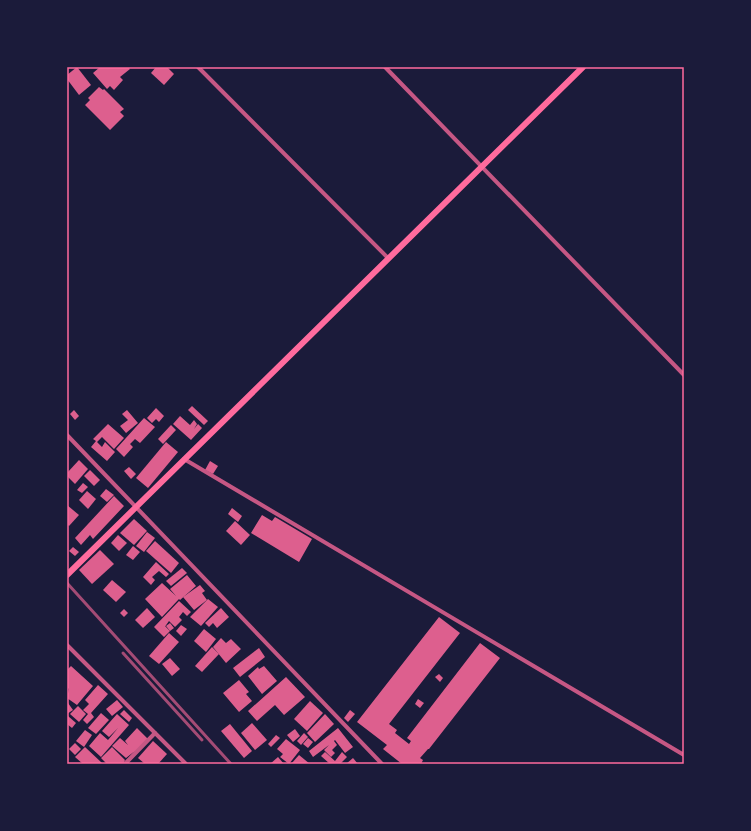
<svg xmlns="http://www.w3.org/2000/svg" width="751" height="831" viewBox="0 0 751 831" font-family="'Source Sans 3',sans-serif">
	<rect width="100%" height="100%" fill="#1b1b3a"/>
	<g fill="#dd5f8e">
		<path d="M77 67 91 85 79 95 67 79V75Z"/>
		<path d="M100 67H128L130 69 120 77 123 80 114 90 110 86 107 89 93 73Z"/>
		<path d="M156 67H167L174 74 164 85 151 73Z"/>
		<path d="M99 87 103 90 104 89 124 109 120 112 124 116 110 130 85 105 90 100 88 98Z"/>
		<path d="M192 406 208 421 204 425 188 410Z"/>
		<path d="M156 408 164 416 159 422 156 419 152 423 147 418Z"/>
		<path d="M74 410 79 416 75 420 70 414Z"/>
		<path d="M127 410 138 423 126 433 120 426 128 420 122 414Z"/>
		<path d="M180 416 190 425 194 420 197 424 194 429 198 424 202 428 191 440 173 424Z"/>
		<path d="M144 418 155 427 140 443 135 439 130 444 133 447 124 457 116 449Z"/>
		<path d="M108 424 124 438 114 449 102 437 97 442 102 447 105 442 115 452 107 461 91 447 96 441 93 439Z"/>
		<path d="M171 425 176 430 163 444 158 439Z"/>
		<path d="M166 442 178 452 148 488 136 478Z"/>
		<path d="M79 460 88 469 75 484 67 476V473Z"/>
		<path d="M210 461 218 466 213 474 205 470Z"/>
		<path d="M129 467 136 474 131 479 124 471Z"/>
		<path d="M90 470 100 480 94 486 84 476Z"/>
		<path d="M83 483 88 487 82 493 77 490Z"/>
		<path d="M106 489 114 495 107 502 100 496Z"/>
		<path d="M87 491 96 499 88 509 79 500Z"/>
		<path d="M114 496 124 506 93 539 90 535 81 545 75 538Z"/>
		<path d="M67 505 79 515 69 526 67 524Z"/>
		<path d="M232 508 242 516 238 522 228 514Z"/>
		<path d="M262 515 272 521 275 517 312 539 299 562 251 533Z"/>
		<path d="M134 519 147 531 134 545 120 533Z"/>
		<path d="M235 521 250 535 241 545 226 531Z"/>
		<path d="M147 532 155 538 144 552 136 546Z"/>
		<path d="M118 535 127 543 119 551 111 543Z"/>
		<path d="M155 541 179 563 171 573 146 551Z"/>
		<path d="M133 546 140 552 133 560 126 555Z"/>
		<path d="M73 547 79 552 75 556 69 551Z"/>
		<path d="M100 550 114 564 92 584 79 570Z"/>
		<path d="M156 562 169 574 166 577 159 571 152 577 155 580 151 585 143 577Z"/>
		<path d="M182 568 187 573 171 586 166 581Z"/>
		<path d="M187 575 196 586 180 600 179 599 162 617 145 599 162 583 176 596 170 589Z"/>
		<path d="M112 580 126 592 116 602 103 590Z"/>
		<path d="M200 585 205 591 202 593 207 600 194 610 183 597Z"/>
		<path d="M208 599 218 607 201 626 190 617Z"/>
		<path d="M179 601 191 612 187 616 183 612 179 617 182 620 175 627 169 621 164 628 165 626 170 631 164 637 154 627Z"/>
		<path d="M147 608 155 617 143 628 135 620Z"/>
		<path d="M221 608 229 617 217 628 213 623 209 627 205 623Z"/>
		<path d="M124 609 128 613 124 617 120 613Z"/>
		<path d="M439 617 460 633 389 724 397 730 395 733 409 744 411 741 407 738 480 643 500 658 429 749H428L420 758 423 760 421 764H402L383 749 387 745 357 722Z"/>
		<path d="M170 623 174 628 170 631 166 626Z"/>
		<path d="M181 625 187 629 181 636 176 631Z"/>
		<path d="M204 629 216 639 206 652 194 641Z"/>
		<path d="M169 633 179 642 159 664 149 656Z"/>
		<path d="M221 638 226 643 231 639 241 649 226 663 213 647Z"/>
		<path d="M212 647 219 654 202 672 195 666Z"/>
		<path d="M259 648 265 657 240 677 233 668Z"/>
		<path d="M170 658 180 669 172 676 162 664Z"/>
		<path d="M71 666 93 686 77 705 67 698 69 689 67 687V670Z"/>
		<path d="M264 666 277 681 262 694 248 676 258 667 259 669Z"/>
		<path d="M439 674 443 678 440 682 435 677Z"/>
		<path d="M286 677 305 697 284 715 275 705 257 721 248 711Z"/>
		<path d="M239 680 249 692 246 694 252 701 239 712 223 693Z"/>
		<path d="M98 685 108 694 91 713 94 717 87 724 83 720 88 714 83 710 89 704 85 700Z"/>
		<path d="M418 699 424 703 420 708 415 704Z"/>
		<path d="M117 700 123 707 112 716 106 709Z"/>
		<path d="M310 701 323 713 307 731 294 719Z"/>
		<path d="M68 703 73 710 67 714V704Z"/>
		<path d="M78 706 86 714 79 722 70 714Z"/>
		<path d="M124 710 132 718 129 722 120 714Z"/>
		<path d="M350 710 355 714 348 722 344 718Z"/>
		<path d="M101 713 109 720 96 734 88 728Z"/>
		<path d="M117 714 129 725 101 757 89 746 100 733 108 740 118 728 109 737 102 731Z"/>
		<path d="M325 714 334 724 315 742 307 733Z"/>
		<path d="M68 716 76 723 72 728 67 724Z"/>
		<path d="M252 723 267 740 255 750 241 733Z"/>
		<path d="M230 724 252 751 244 758 221 731Z"/>
		<path d="M137 728 149 740 126 764H107L101 758 112 747 125 760 124 762 135 751 126 758 112 746 120 738 128 745 125 741Z"/>
		<path d="M338 728 353 747 345 753 335 740 334 741 337 745 332 750 335 753 331 757 324 750 329 745 313 757 309 751Z"/>
		<path d="M295 729 300 736 293 742 287 735Z"/>
		<path d="M85 730 92 735 84 747 76 741Z"/>
		<path d="M304 733 308 737 301 745 297 741Z"/>
		<path d="M276 735 280 738 271 747 268 744Z"/>
		<path d="M308 738 313 742 308 748 303 744Z"/>
		<path d="M286 739 300 750 289 764 280 757 283 754 277 749Z"/>
		<path d="M153 741 167 754 158 764H145L138 758Z"/>
		<path d="M75 743 81 749 75 755 69 749Z"/>
		<path d="M85 747 102 763 101 764H83L75 757Z"/>
		<path d="M325 752 335 761 342 752 347 757 340 764H330L321 756Z"/>
		<path d="M299 755 310 764H291Z"/>
		<path d="M278 757 284 764H270Z"/>
		<path d="M353 758 358 764H346Z"/>
	</g>
	<g fill="none" stroke-linecap="round" stroke-linejoin="round">
		<g stroke="#c65784" stroke-width="4">
			<path d="M198 67 388 258"/>
			<path d="M385 67 684 375"/>
			<path d="M67 435 382 764"/>
			<path d="M184 459 684 755"/>
			<path d="M67 645 186 764"/>
			<path d="M125 764 155 733"/>
		</g>
		<path stroke="#ff6b9d" stroke-width="6" d="M67 575 583 67"/>
		<g stroke="#a44b75" stroke-width="3">
			<path d="M67 583 231 764"/>
			<path d="M123 653 202 740"/>
		</g>
	</g>
	<rect width="751" height="831" fill="none" stroke="#1b1b3a" stroke-width="136"/>
	<rect x="68" y="68" width="615" height="695" fill="none" stroke="#ff6b9d" stroke-width="1.5"/>
</svg>
